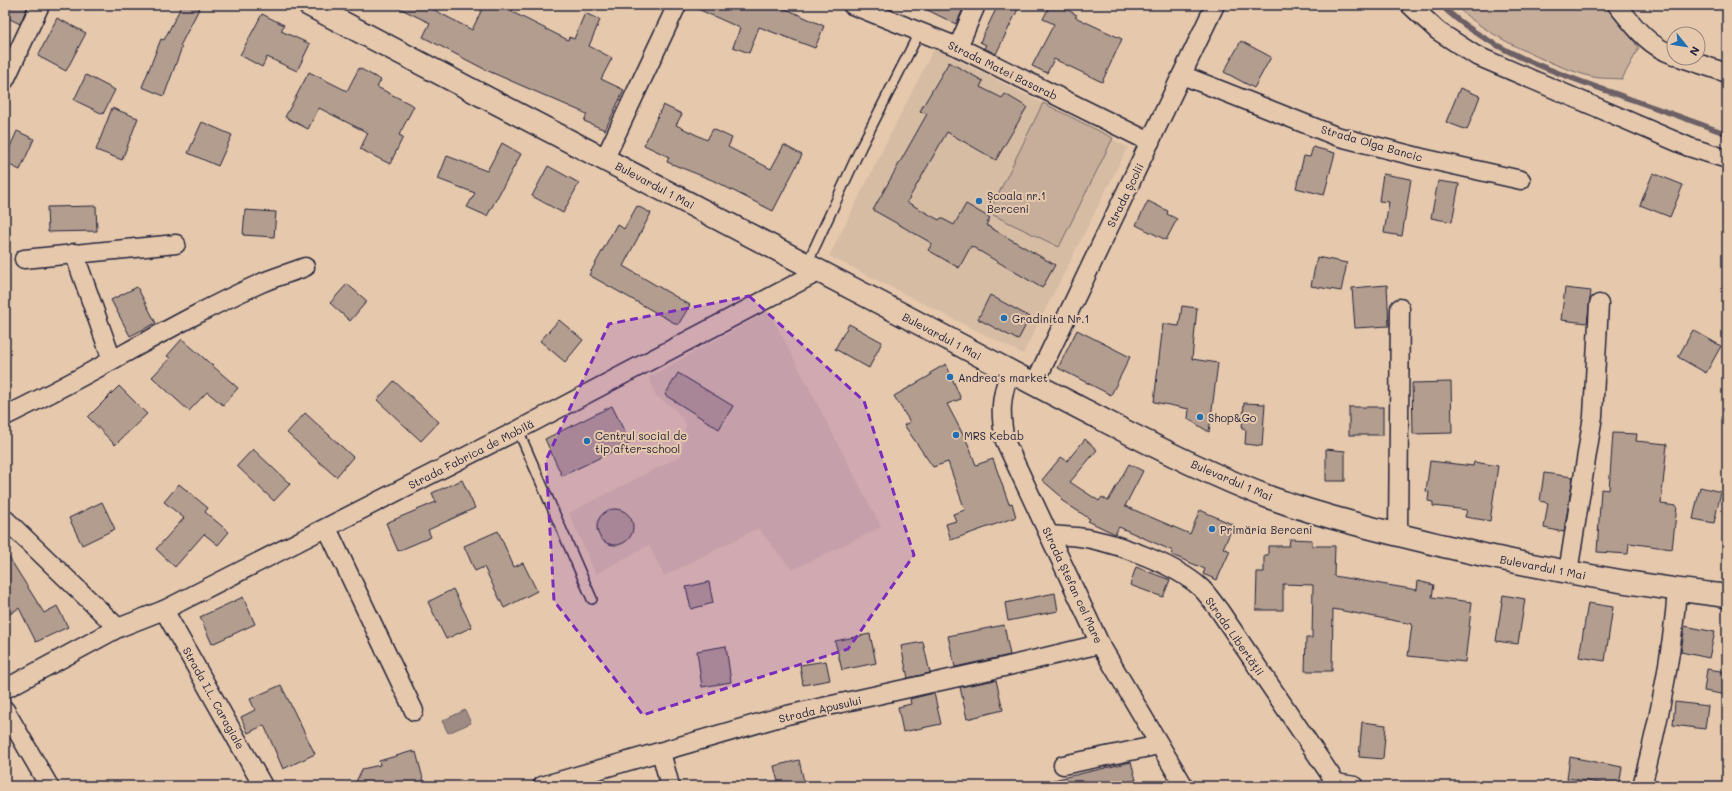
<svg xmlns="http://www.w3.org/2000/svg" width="1732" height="791" viewBox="0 0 1732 791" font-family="Mali,sans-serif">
	<rect width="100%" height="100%" fill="#e6c9ad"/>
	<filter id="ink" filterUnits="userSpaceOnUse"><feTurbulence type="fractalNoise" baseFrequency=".025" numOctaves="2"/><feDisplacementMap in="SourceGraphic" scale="8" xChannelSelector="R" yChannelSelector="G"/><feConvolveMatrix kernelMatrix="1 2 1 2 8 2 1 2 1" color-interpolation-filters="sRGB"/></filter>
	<g filter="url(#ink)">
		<g fill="#d7bca4">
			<path d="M934 48 1128 147 1023 354 829 256Z"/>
			<path d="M769 311 881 527 792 570 758 528 664 576 649 545 596 574 569 513 681 456 686 424 675 409 656 396 649 377Z"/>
		</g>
		<g fill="#c6ae9a" stroke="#74686a">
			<path d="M1455 5H1606L1639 48 1622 79C1611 78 1599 79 1589 76 1549 65 1483 34 1455 5Z"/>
			<path d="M1043 103 1113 138 1059 247 989 213Z"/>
		</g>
		<path fill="#9e8b83" stroke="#6c6166" d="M465 710 471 723 448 733 442 721Z"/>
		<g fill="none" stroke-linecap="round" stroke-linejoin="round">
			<path stroke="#6c6166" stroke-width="5.5" d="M1441 5C1490 53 1566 76 1630 99 1662 110 1695 122 1727 134"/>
		</g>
		<g fill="#b39d8f" stroke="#22223b">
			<path d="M12 5H28L20 24 6 17Z"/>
			<path d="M182 5H201L180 46 182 47 164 96 142 87 161 39 164 40Z"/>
			<path d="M393 5H425L472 30 484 5H516L512 12 568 40 569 37 574 39 585 13 600 20 589 46 612 58 601 79 624 90 605 130 584 121 587 114 486 70 423 37 430 23Z"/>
			<path d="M689 5H777L824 26 815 48 759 27 749 53 733 47 740 28Z"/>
			<path d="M917 5H965L956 24Z"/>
			<path d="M998 5H1020L996 54 984 48 986 45 980 42Z"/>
			<path d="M1050 5H1058L1077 15 1075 17 1122 39 1102 82 1054 59 1047 73 1032 66 1054 24 1043 19Z"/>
			<path d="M262 14 284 25 281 31 310 44 297 71 267 57 262 67 240 55Z"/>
			<path d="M57 18 86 33 66 71 38 56Z"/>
			<path d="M1241 41 1271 57 1254 88 1224 72Z"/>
			<path d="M949 62 983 81 980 87 1002 98 1005 94 1027 107 996 160 947 132 907 202 939 220 941 218 954 225 966 204 990 218 986 225 1055 265 1042 288 971 246 959 268 928 250 932 244 928 241 873 210 927 114 920 111Z"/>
			<path d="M359 68 381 80 377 87 414 106 399 135 403 137 390 164 360 149 368 133 319 108 308 129 285 117 309 72 347 91Z"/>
			<path d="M86 75 115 90 103 114 74 100Z"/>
			<path d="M1460 88 1480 96 1467 130 1446 122Z"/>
			<path d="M663 105 682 114 676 125 707 140 713 129 732 138 728 147 771 169 784 145 802 155 773 211 712 180 667 162 669 157 644 145Z"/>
			<path d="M112 108 138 118 122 160 96 150Z"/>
			<path d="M202 122 232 135 218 166 188 153Z"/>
			<path d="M17 131 34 139 20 170 5 163V158Z"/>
			<path d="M502 143 521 154 487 216 467 207 475 193 438 179 447 156 487 171Z"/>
			<path d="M1313 147 1335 153 1324 195 1296 188 1304 156 1310 157Z"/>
			<path d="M548 166 579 183 563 213 532 196Z"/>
			<path d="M1653 173 1683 185 1670 217 1640 205Z"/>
			<path d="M1383 174 1411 179 1402 236 1384 233 1389 202 1379 201Z"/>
			<path d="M1438 181 1459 184 1452 222 1431 218Z"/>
			<path d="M1148 201 1168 211 1167 214 1177 219 1166 240 1136 225Z"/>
			<path d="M96 206 97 231 48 232 47 207Z"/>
			<path d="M637 206 651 213 623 266 690 305 678 325 589 275 617 224 624 229Z"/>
			<path d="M245 210 276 212 274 237 243 235Z"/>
			<path d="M1317 257 1347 263 1341 291 1311 286Z"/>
			<path d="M347 284 367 301 350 321 330 303Z"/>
			<path d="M1387 285 1389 326 1355 328 1352 288Z"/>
			<path d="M137 287 156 323 130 336 111 300Z"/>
			<path d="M1565 288 1591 291 1587 323 1561 320Z"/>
			<path d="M990 295 1030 317 1018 340 978 319Z"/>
			<path d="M1182 306 1197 308 1192 359 1218 363 1209 432 1188 419 1189 409 1154 402 1163 324 1179 326Z"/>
			<path d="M559 320 583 340 565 362 540 341Z"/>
			<path d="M849 324 882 342 869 368 835 349Z"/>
			<path d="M1077 330 1130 357 1111 395 1058 368Z"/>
			<path d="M1693 330 1721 346 1706 373 1678 357Z"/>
			<path d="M182 339 238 388 223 405 207 392 189 411 152 377 170 358 167 356Z"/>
			<path d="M946 364 961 399 947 404 968 444 976 465 993 459 1009 504 1012 503 1016 517 951 540 946 524 956 521 953 514 965 510 948 462 933 467 904 425 910 422 894 396 931 375 930 373Z"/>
			<path d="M678 373 733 406 719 429 665 395Z"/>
			<path d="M394 381 439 422 421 441 377 400Z"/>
			<path d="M1451 382 1452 433 1413 434 1412 383Z"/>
			<path d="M119 386 147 414 115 445 88 417Z"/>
			<path d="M1244 403 1265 404 1262 446 1245 444 1246 430 1242 429Z"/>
			<path d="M612 406 630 443 562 476 545 439Z"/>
			<rect x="1349" y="407" width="34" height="28"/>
			<path d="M305 413 353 457 336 477 287 433Z"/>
			<path d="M1613 433 1637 434 1636 441 1667 444 1661 504 1677 506 1672 549 1629 543 1628 554 1597 552 1601 489 1609 490Z"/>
			<path d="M1085 439 1097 450 1070 482 1099 501 1102 497 1108 501 1129 464 1143 471 1125 506 1190 534 1200 510 1234 525 1223 548 1230 551 1217 580 1203 574 1205 569 1172 555 1173 551 1119 527 1115 534 1088 521 1090 519 1061 500 1063 498 1042 480 1061 457 1067 461Z"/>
			<path d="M253 449 290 484 274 501 237 466Z"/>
			<path d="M1326 449 1345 451V481H1326Z"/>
			<path d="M1430 461 1473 466 1474 462 1498 466 1490 521 1465 517 1467 510 1433 506V502L1428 501 1429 492 1426 491Z"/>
			<path d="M1544 473 1573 477 1564 532 1544 528 1548 503 1540 501Z"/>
			<path d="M462 480 475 508 428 530 431 537 398 551 386 523 436 502 432 493Z"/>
			<path d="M179 484 208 508 205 512 229 532 218 545 204 534 175 567 156 549 184 518 164 502Z"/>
			<path d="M1700 487 1721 492 1714 523 1693 519Z"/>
			<path d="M102 502 115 529 82 545 69 518Z"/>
			<circle cx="615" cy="527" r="18"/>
			<path d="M498 531 514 567 523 563 537 591 504 608 484 567 475 571 464 546Z"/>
			<path d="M1290 539 1312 540V546H1335L1334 576 1417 590 1418 581 1434 585 1432 597 1472 602 1465 662 1408 656 1412 624 1333 609 1332 671H1305L1306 638H1312L1313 585 1283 584V610H1256L1257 572H1264V555H1268V546H1289Z"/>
			<path d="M5 551 44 613 57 606 68 627 36 642 19 608 5 617Z"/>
			<path d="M1136 567 1170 580 1163 597 1130 585Z"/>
			<path d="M709 582 713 603 691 609 686 587Z"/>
			<path d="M453 589 472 627 446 639 428 602Z"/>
			<path d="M1055 593 1058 611 1008 621 1005 603Z"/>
			<path d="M1503 595 1525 599 1518 644 1496 641Z"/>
			<path d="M243 597 255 624 212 644 200 617Z"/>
			<path d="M1588 603 1613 607 1605 661 1579 657Z"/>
			<path d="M1004 625 1010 655 955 667 948 636Z"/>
			<path d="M1685 626 1715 632 1709 658 1681 652Z"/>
			<path d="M870 634 876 663 842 670 835 641Z"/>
			<path d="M923 642 930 673 908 678 901 646Z"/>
			<path d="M726 646 731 682 702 687 697 651Z"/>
			<path d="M826 661 830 680 803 685 800 665Z"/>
			<path d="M1707 669 1727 672V695L1704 691Z"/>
			<path d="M996 680 1003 710 967 719 960 687Z"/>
			<path d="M281 685 315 754 283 769 264 725 248 733 241 717 255 710 250 699Z"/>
			<path d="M934 693 941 724 903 732 898 707 911 704 910 699Z"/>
			<path d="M1675 702 1708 706 1705 729 1673 725Z"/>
			<path d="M1362 722 1386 725 1383 759 1359 757Z"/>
			<path d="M413 751V753L416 752 425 786H354L362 769 380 765 379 761Z"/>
			<path d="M1570 757 1622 767 1619 786 1567 778Z"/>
			<path d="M799 760 805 786H779L774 766Z"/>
			<path d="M1131 762 1136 780 1111 786H1050L1049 781Z"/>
		</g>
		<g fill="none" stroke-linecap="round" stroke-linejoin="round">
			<defs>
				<g id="lane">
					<path d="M807 264 861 147 920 31"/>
					<path d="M518 430 592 599"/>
				</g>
				<g id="street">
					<path d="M852 5 958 47 1150 142"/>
					<path d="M1410 5 1438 31 1475 55 1689 147 1727 159"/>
					<path d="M1617 5C1634 26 1648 46 1674 55"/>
					<path d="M958 47 976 5"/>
					<path d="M1682 58 1727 73"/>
					<path d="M1182 75 1336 136 1422 158 1521 180"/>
					<path d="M5 80 40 5"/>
					<path d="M605 158 677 5"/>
					<path d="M74 253 112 360"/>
					<path d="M24 259 176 244"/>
					<path d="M1010 372C1000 398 1000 414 1005 441L1100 644 1184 786"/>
					<path d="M1034 385 1215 5"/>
					<path d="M5 416C92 375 172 323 259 284 274 277 290 273 305 267"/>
					<path d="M5 519 118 628"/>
					<path d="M327 528 414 711"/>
					<path d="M1049 535C1063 536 1078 536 1091 539 1124 546 1175 565 1200 587 1207 593 1213 603 1219 610L1338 786"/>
					<path d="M1398 535 1400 308"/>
					<path d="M1568 572 1593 416 1599 304"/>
					<path d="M164 610 263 786"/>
					<path d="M5 689 118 628 164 610 518 430 820 271"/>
					<path d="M5 710 49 786"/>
					<path d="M661 752 670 786"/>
					<path d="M1063 765 1159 745"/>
					<path d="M1336 783 1355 786"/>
					<path d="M542 786 787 715 1004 667 1100 644"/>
					<path d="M1642 786C1659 721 1672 657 1677 590"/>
				</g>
				<path id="secondary" d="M309 5C502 107 695 206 888 307 962 346 1035 385 1109 423 1162 450 1216 477 1271 498 1327 518 1386 532 1444 546 1537 568 1632 585 1727 596"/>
			</defs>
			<use href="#lane" stroke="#22223b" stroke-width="12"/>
			<use href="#street" stroke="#22223b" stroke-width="21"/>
			<use href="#secondary" stroke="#22223b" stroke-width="25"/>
			<use href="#lane" stroke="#e6c9ad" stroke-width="9"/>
			<use href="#street" stroke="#e6c9ad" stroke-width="18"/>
			<use href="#secondary" stroke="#e6c9ad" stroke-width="22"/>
		</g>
	</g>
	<path fill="#7b2cbf" fill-opacity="0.2" stroke="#7b2cbf" stroke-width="3" stroke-dasharray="8 5" stroke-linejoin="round" d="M749 296 864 401 914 555 848 649 643 715 554 601 546 460 609 324Z"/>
	<g fill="#1f6fb2" stroke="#e6c9ad" stroke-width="1.5">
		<circle cx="979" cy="201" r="4"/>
		<circle cx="1004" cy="318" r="4"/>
		<circle cx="950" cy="377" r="4"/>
		<circle cx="1200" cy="417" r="4"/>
		<circle cx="956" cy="435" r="4"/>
		<circle cx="587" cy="441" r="4"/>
		<circle cx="1212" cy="529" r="4"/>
	</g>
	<g text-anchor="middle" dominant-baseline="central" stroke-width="4" stroke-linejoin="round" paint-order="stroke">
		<g font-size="11" fill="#22223b" stroke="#e6c9ad">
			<text transform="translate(1003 70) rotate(26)">Strada Matei Basarab</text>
			<text transform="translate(1372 143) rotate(16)">Strada Olga Bancic</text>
			<text transform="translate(655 185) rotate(28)">Bulevardul 1 Mai</text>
			<text transform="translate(1125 195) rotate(-64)">Strada Școlii</text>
			<text transform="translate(942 336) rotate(28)">Bulevardul 1 Mai</text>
			<text transform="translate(471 454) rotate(-27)">Strada Fabrica de Mobilă</text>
			<text transform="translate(1232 480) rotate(23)">Bulevardul 1 Mai</text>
			<text transform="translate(1543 567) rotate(11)">Bulevardul 1 Mai</text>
			<text transform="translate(1073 585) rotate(65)">Strada Ștefan cel Mare</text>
			<text transform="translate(1235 636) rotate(55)">Strada Libertății</text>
			<text transform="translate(214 698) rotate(61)">Strada I.L. Caragiale</text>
			<text transform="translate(820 709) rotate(-13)">Strada Apusului</text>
		</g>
		<g font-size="11" fill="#22223b" stroke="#e6c9ad" text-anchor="start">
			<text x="987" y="195">Școala nr.1<tspan x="987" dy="13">Berceni</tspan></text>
			<text x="1012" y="318">Gradinita Nr.1</text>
			<text x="958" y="377">Andrea's market</text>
			<text x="1208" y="417">Shop&amp;Go</text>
			<text x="595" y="435">Centrul social de<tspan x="595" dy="13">tip after-school</tspan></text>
			<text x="964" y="435">MRS Kebab</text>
			<text x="1220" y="529">Primăria Berceni</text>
		</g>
	</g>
	<rect width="1732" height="791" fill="none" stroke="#e6c9ad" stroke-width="20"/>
	<rect x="10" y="10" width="1712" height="771" fill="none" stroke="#22223b" stroke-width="1.5" filter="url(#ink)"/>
	<g transform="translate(1686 46) rotate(120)"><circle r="19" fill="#e6c9ad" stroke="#98867f"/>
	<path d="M0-3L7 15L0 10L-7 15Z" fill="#1f6fb2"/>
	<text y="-6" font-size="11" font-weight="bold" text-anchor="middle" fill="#22223b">N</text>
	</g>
</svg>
